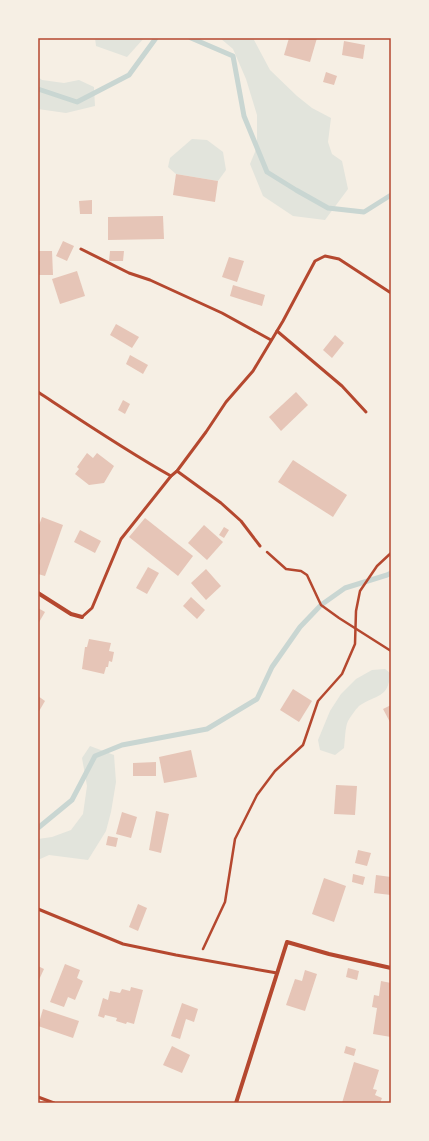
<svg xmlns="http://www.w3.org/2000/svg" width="429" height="1141" viewBox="0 0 429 1141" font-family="Poppins,sans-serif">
	<rect width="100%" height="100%" fill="#f6efe4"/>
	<g fill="#e2e4dc">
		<path d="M95 38H144L127 57 96 46Z"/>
		<path d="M220 38H253L270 70 297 96 312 108 331 118 328 142 332 154 342 161 348 189 325 220 293 216 263 196 250 164 257 147V115L246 79 233 49Z"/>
		<path d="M38 77 42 80 64 83 79 80 94 87 95 106 66 113 38 109Z"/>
		<path d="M192 139 207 140 223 152 226 170 218 181 176 174 168 167 170 158Z"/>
		<path d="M385 669 390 673C389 699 376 694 359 706 355 710 351 716 348 721 345 727 345 741 344 748L335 755 320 750 318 740 330 711 341 694 356 679 372 670Z"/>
		<path d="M90 746 114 755 116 782 111 812 106 831 88 860 49 855 38 860V839L52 837 71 830 83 814 87 786 82 758Z"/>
	</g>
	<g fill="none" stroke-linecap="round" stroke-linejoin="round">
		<g stroke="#c9d6d2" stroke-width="5">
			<path d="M191 38 233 56 244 116 267 172 296 190 328 208 364 212 391 195"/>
			<path d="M38 89 77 102 129 75 156 38"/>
			<path d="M38 828 72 800 95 756 122 745 207 729 257 699 272 667 300 627 321 605 345 588 387 575 391 573"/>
		</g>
	</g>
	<g fill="#e6c5b7">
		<path d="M289 38H317L310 62 284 55Z"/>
		<path d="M344 41 365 45 363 59 342 55Z"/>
		<path d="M326 72 337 76 334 85 323 82Z"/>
		<path d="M176 174 218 181 215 202 173 195Z"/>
		<path d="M92 200V214H80L79 201Z"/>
		<path d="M163 216 164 239 108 240V217Z"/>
		<path d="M63 241 74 246 67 261 56 256Z"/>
		<path d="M38 251H52L53 275H39Z"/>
		<path d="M110 251H124L123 261H109Z"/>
		<path d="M229 257 244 261 237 282 222 277Z"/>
		<path d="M77 271 85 296 60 304 52 279Z"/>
		<path d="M233 285 265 295 262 306 230 296Z"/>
		<path d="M116 324 139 337 132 348 110 335Z"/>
		<path d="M335 335 344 343 332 358 323 350Z"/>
		<path d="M130 355 148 365 143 374 126 364Z"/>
		<path d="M296 392 308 405 281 431 269 417Z"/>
		<path d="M123 400 130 404 125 414 118 410Z"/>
		<path d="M87 453 93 458 97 453 114 466 104 483 89 485 75 474 79 469 77 467Z"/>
		<path d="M293 460 347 495 333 517 278 482Z"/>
		<path d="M42 517 63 525 45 576 38 574V528Z"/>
		<path d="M145 518 193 556 178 576 129 537Z"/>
		<path d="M204 525 223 542 207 560 188 543Z"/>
		<path d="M224 527 229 530 224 538 219 535Z"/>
		<path d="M80 530 101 541 95 553 74 542Z"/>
		<path d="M148 567 159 573 147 594 136 588Z"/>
		<path d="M206 569 221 586 206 600 191 583Z"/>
		<path d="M191 597 205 610 197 619 183 606Z"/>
		<path d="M38 608 45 612 38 624Z"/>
		<path d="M89 639 111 643 109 651 114 652 112 662 109 661 108 667H106L104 674 82 669 85 647H87Z"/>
		<path d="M293 689 312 701 299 722 280 710Z"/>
		<path d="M38 696 45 701 38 713Z"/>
		<path d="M391 705V724L383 709Z"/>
		<path d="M191 750 197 777 164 783 159 757Z"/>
		<path d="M156 762V776H133V763Z"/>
		<path d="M336 785 357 786 355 815 334 814Z"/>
		<path d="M156 811 169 814 161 853 149 850Z"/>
		<path d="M122 812 137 817 131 838 116 834Z"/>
		<path d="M108 836 118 838 116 847 106 845Z"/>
		<path d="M358 850 371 853 367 866 355 863Z"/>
		<path d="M353 874 365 877 363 885 352 882Z"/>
		<path d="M376 875 391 877V895L374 893Z"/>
		<path d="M324 878 346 886 334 922 312 914Z"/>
		<path d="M138 904 147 908 138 931 129 927Z"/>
		<path d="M65 964 80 970 77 978 83 981 75 1000 68 997 64 1007 50 1002Z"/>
		<path d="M38 966 44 969 38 982Z"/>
		<path d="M348 968 359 971 357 980 346 977Z"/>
		<path d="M305 970 317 974 305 1011 286 1005 295 979 302 981Z"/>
		<path d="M381 981 391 983V1037L373 1034 377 1008 372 1007 374 995 379 996Z"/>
		<path d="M131 987 143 990 134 1024 127 1022 126 1024 116 1021 117 1018 105 1015 104 1018 98 1016 103 998 108 1000 110 991 120 993 122 989 130 991Z"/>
		<path d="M182 1003 198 1009 194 1022 186 1019 180 1039 171 1036Z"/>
		<path d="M43 1009 79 1021 73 1038 38 1026Z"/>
		<path d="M172 1046 190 1055 182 1073 163 1065Z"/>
		<path d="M346 1046 356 1049 354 1056 344 1053Z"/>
		<path d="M354 1062 379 1070 373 1089 377 1090 375 1095 382 1098 380 1103H342Z"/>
	</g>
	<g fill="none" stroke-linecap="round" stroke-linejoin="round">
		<g stroke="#b5482f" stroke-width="2.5">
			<path d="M267 552 286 569 301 571 307 575 321 605 339 618 391 651"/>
			<path d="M203 949 225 902 235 839 257 795 275 771 303 745 318 701 342 674 355 644 356 611 360 591 377 566 391 553"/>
		</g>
		<g stroke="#b5482f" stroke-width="3">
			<path d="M81 249 129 273 150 280 222 313 271 340"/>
			<path d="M277 331 342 386 366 412"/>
			<path d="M38 392C82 421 125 450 171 476"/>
			<path d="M177 471 221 503 241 521 260 546"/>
			<path d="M82 617 92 608 121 539 171 476 177 471 206 432 226 402 253 371 283 321 315 261 325 256 339 259 391 293"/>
			<path d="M38 909 123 944 176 955 277 973"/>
			<path d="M38 1097 54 1103"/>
		</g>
		<g stroke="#b5482f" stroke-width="4">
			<path d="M38 593 71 614 82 617"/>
			<path d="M236 1103 287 942 329 954 391 968"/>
		</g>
	</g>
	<rect width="429" height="1141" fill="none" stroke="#f6efe4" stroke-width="78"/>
	<rect x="39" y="39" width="351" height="1063" fill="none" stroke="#b5482f" stroke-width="1.5"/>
</svg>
